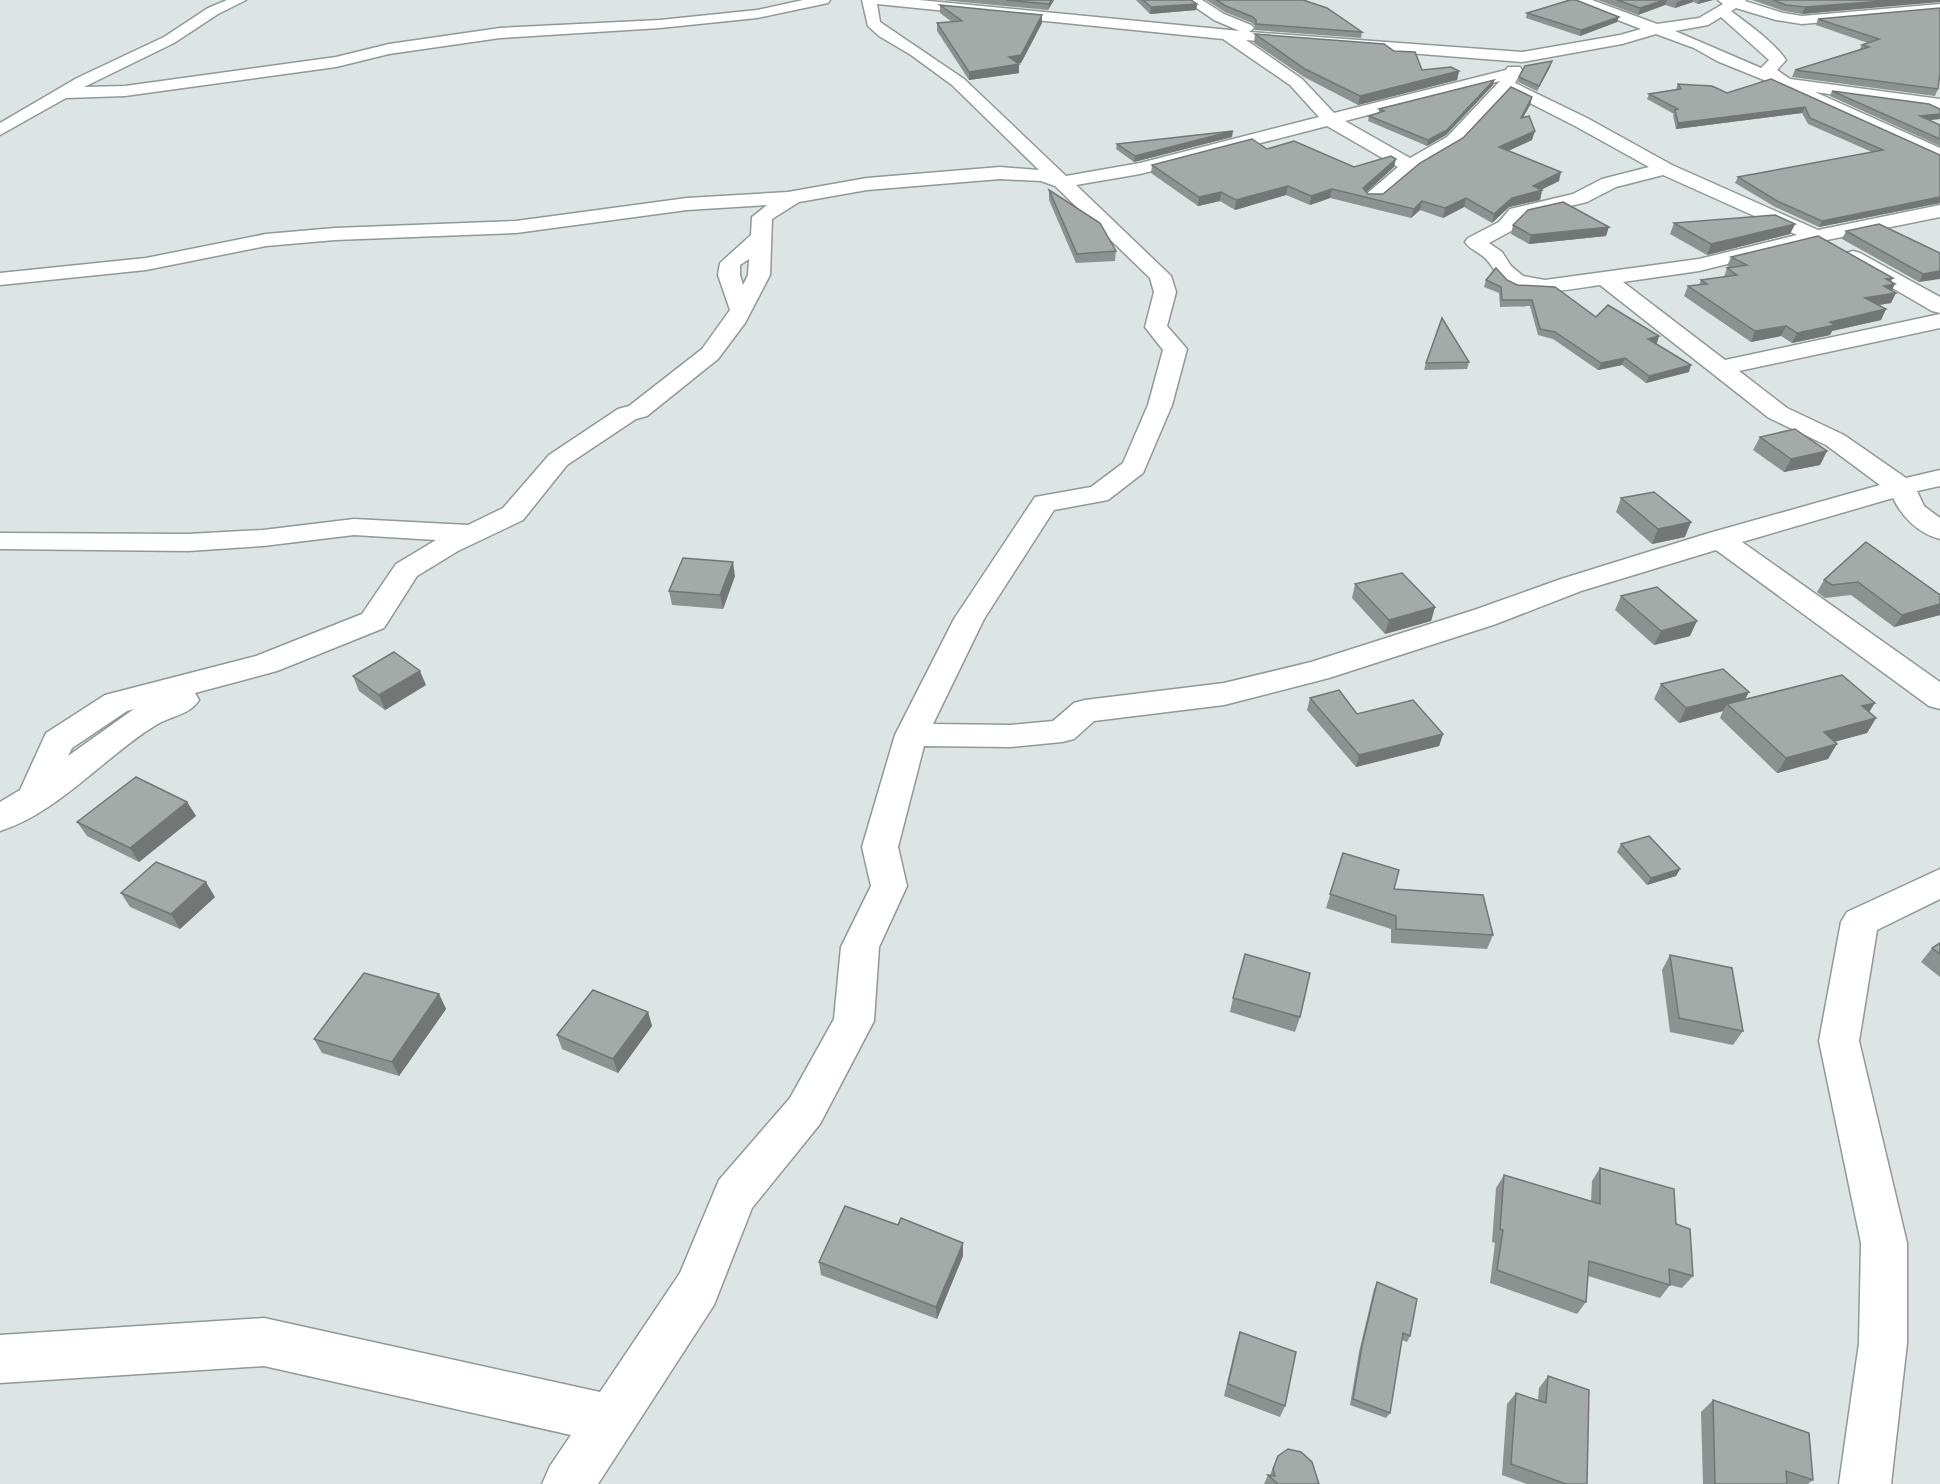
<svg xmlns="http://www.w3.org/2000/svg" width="1940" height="1484" viewBox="0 0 1940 1484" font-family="Figtree,sans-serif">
	<rect width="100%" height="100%" fill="#dce4e4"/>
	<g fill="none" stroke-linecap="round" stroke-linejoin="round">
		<defs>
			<g id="minor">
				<path d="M227 0H246L218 14 174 43 84 87 125 86 336 57 389 44 500 28 660 20 757 10 803 0H830L828 3 757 18 660 28 500 38 389 54 336 67 125 96 66 98 0 135V123L77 78 164 37 208 8Z"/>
				<path d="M862 0H919L1240 31 1214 20 1185 0H1202L1224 14 1251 25 1254 28 1249 32 1522 52 1620 35 1641 29 1574 3 1572 0H1592L1657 24 1699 18 1723 4 1718 0H1746L1745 1 1783 13 1802 16 1940 4V12L1802 24 1776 20 1736 8 1731 11C1750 26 1772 40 1786 60L1777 70 1790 79 1940 99V109L1815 92 1940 148V160L1781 87 1717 61 1694 48 1656 34 1622 44 1522 62 1246 40 1302 79 1334 113 1506 70 1508 67H1520L1522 70 1515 83 1587 118 1672 165 1818 230 1940 205V217L1817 242 1699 271 1623 282 1725 360 1940 314V328L1739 371 1787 408 1844 435 1906 478 1940 470V486L1917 491 1924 506 1940 518V539C1919 534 1902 517 1893 498L1742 542 1940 682V709L1929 706 1716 550 1581 591 1496 624 1329 678 1224 705 1094 721 1074 739 1062 742 1010 747 924 746 898 847 907 886 879 947 874 1021 820 1124 752 1208 714 1305 598 1484H542L550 1466 571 1435 264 1366 0 1383V1335L264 1318 600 1392 680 1273 719 1180 790 1098 834 1019 841 947 871 886 862 847 895 735 954 619 1035 497 1091 487 1123 463 1148 405 1163 350 1145 327 1154 292 1150 278 1055 186 1041 181 1000 179 867 190 799 202 772 219 770 275 745 323 718 359 647 416 636 419 567 465 523 520 458 551 417 576 384 628 277 671 195 693 199 700C190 715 170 716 156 725 105 756 58 813 0 831V802L20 790 46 733 105 695 256 656 362 614 396 564 436 540 354 535 263 546 188 551 0 549V533L188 534 263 530 354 519 468 525 503 508 549 455 618 409 629 406 702 349 730 310 718 275 720 263 751 235 752 217 767 205 687 210 516 233 335 240 266 246 146 270 0 285V273L146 258 266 234 335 228 516 221 687 198 788 192 867 178 1000 167 1039 170 952 85 911 55 879 36 868 26ZM877 4 1223 39 1290 85 1319 117 1140 163 1066 176 964 79 880 22ZM1721 17 1769 60 1761 68 1675 31 1708 25ZM1500 81 1447 137 1410 158 1345 121ZM1508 92 1575 126 1649 167 1602 179 1573 194 1510 209 1499 222 1468 238 1465 242C1470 250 1480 252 1487 260 1494 268 1497 277 1507 285 1527 299 1577 288 1600 285L1769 418 1826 445 1880 485 1709 533 1561 579 1474 610 1311 662 1224 683 1085 700 1074 703 1053 721 1010 725 933 724 984 619 1054 510 1108 500 1143 473 1172 405 1187 349 1167 326 1176 292 1171 276 1076 185 1140 174 1327 126 1398 167 1363 197 1366 201H1380L1417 170 1459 145ZM1663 175 1797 235 1699 259 1545 280 1523 276 1511 266 1502 252 1489 243 1513 230 1524 217 1587 202 1616 187ZM749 259 748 275 743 285 740 275V265ZM134 709 68 756 72 748 127 711Z"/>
				<path d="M1853 251 1860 253 1940 297V313L1932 311 1846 261 1843 257 1846 253Z"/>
				<path d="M1940 869V899L1877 930 1859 1041 1907 1243V1343L1891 1484H1839L1859 1343 1861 1243 1819 1041 1841 922 1847 912Z"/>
			</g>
		</defs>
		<use href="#minor" stroke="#909898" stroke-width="3"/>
		<use href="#minor" fill="#fff" fill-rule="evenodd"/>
	</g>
	<g fill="#8c9290">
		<path d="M942 0H1054L1048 10Z"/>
		<path d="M1136 0H1191L1197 4 1196 10 1150 14Z"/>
		<path d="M1206 0H1303L1362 32 1361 38 1255 30V26L1252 23 1225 12Z"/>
		<path d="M1598 0H1713L1698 4 1693 2 1675 8 1665 5 1638 15Z"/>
		<path d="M1752 0H1940L1802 14 1784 11Z"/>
		<path d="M940 5 1042 15V23L1021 63 1018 64 1019 73 969 80 937 31V23L952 22 940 13Z"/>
		<path d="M1940 8 1938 89 1935 96 1792 77 1795 70 1860 49 1862 45 1868 43 1816 25 1818 19Z"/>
		<path d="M1527 13 1617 22 1580 36 1526 18Z"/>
		<path d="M1255 34 1422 70 1459 71 1457 80 1358 105 1304 77 1254 43Z"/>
		<path d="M1552 61 1550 67 1537 91 1518 82 1519 77Z"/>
		<path d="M1771 79 1940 155V204V203L1819 227 1775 207 1735 183 1738 177 1872 152 1808 124 1802 113 1676 129 1673 115 1674 114 1647 99 1649 94 1676 89 1678 84 1727 93Z"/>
		<path d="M1494 80 1493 85 1446 135 1427 146 1368 121 1369 116 1379 113V109Z"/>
		<path d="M1832 91 1940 119 1930 120 1940 125V146L1830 96Z"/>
		<path d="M1532 97 1530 105 1523 117 1532 140 1508 151 1559 181 1541 190H1542L1540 200 1509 207 1492 223 1464 207 1443 218 1420 210 1411 218 1330 198 1310 205 1286 195 1235 210 1220 201 1198 206 1151 173 1152 165 1267 149 1354 167H1394L1366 192 1368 194H1383Z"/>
		<path d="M1232 137 1134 162 1116 149 1117 144Z"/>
		<path d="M1049 190 1116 251 1115 261 1076 263 1049 200Z"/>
		<path d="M1674 223 1795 224 1790 234 1707 255 1670 234Z"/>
		<path d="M1513 225 1606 236 1529 244 1511 234Z"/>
		<path d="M1846 231 1940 253 1919 282 1842 239Z"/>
		<path d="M1731 257 1891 282 1892 291 1891 303 1878 305 1886 309 1881 320 1832 331 1830 335 1792 343 1781 336 1751 342 1684 296 1688 286 1699 285 1701 280 1724 277 1727 268H1730L1727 266Z"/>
		<path d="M1486 280H1507L1657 343H1655L1689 372 1646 383 1622 365 1598 370 1553 339 1538 335 1530 306 1500 307 1499 293 1484 287Z"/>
		<path d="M1469 362 1467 369 1424 370 1426 363Z"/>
		<path d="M1760 437 1827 451 1820 465 1784 472 1753 450Z"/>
		<path d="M1621 498 1685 537 1652 544 1616 512Z"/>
		<path d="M1866 542 1940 595V615L1894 627 1851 595 1825 598 1817 592 1824 580Z"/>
		<path d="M735 576 723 609 672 605 669 591Z"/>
		<path d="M1355 584 1435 607 1431 621 1385 634 1352 598Z"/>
		<path d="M1621 596 1690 636 1654 645 1615 610Z"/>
		<path d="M353 676 426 685 385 710 359 691Z"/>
		<path d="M1661 684 1745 699 1869 712 1876 718 1867 733 1834 742 1828 759 1777 773 1720 718 1723 711 1679 723 1654 699Z"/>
		<path d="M1310 698 1357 714 1443 734 1439 746 1356 767 1307 710Z"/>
		<path d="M187 802 196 816 139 862 87 836 77 822Z"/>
		<path d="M1621 844 1680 869 1676 876 1647 885 1617 852Z"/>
		<path d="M1343 853 1394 889 1493 935 1487 949 1391 943V929L1326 908Z"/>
		<path d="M121 893 215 897 180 929 130 907Z"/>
		<path d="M1940 943V977L1921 962 1932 948Z"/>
		<path d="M1670 955 1743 1031 1733 1045 1670 1032 1662 970Z"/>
		<path d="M439 994 446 1009 399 1076 322 1053 314 1039Z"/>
		<path d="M1233 998 1300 1017 1295 1032 1230 1012Z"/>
		<path d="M648 1012 652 1026 618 1073 562 1049 557 1035Z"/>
		<path d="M1600 1168 1676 1224 1693 1276 1682 1288 1670 1285 1660 1298 1588 1276 1586 1302 1577 1314 1490 1283 1495 1243 1492 1242 1496 1188 1504 1175 1591 1201 1592 1181Z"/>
		<path d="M898 1225 963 1243V1256L937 1319 821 1275 819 1262Z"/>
		<path d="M1377 1282 1410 1336 1407 1342 1402 1340 1390 1413 1386 1418 1350 1405 1359 1352 1374 1289Z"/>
		<path d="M1240 1332 1285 1406 1280 1417 1224 1396 1236 1344Z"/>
		<path d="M1548 1376 1587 1484H1527L1502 1475 1507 1404 1516 1393 1538 1400 1539 1388Z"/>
		<path d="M1713 1400 1813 1480 1808 1484H1703L1701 1412Z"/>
		<path d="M1278 1456 1319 1484H1264L1268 1475H1270Z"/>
	</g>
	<g fill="#727775">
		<path d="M1051 0H1054L1048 10 1049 4Z"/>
		<path d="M1664 0H1667L1665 5 1638 15 1640 8Z"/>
		<path d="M1682 0H1693V2L1675 8 1677 2Z"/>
		<path d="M1699 0H1713L1698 4Z"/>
		<path d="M1897 0H1940V2L1802 14 1805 7Z"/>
		<path d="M1197 4 1196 10 1150 14 1151 7Z"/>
		<path d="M1042 15V23L1021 63 1009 65V57Z"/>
		<path d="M1619 17 1617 22 1580 36 1581 30Z"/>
		<path d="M1552 61 1550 67 1537 91 1539 86Z"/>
		<path d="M1019 64V73L969 80V72Z"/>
		<path d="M1459 71 1457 80 1358 105 1360 96Z"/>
		<path d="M1494 80 1493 85 1446 135 1427 146 1428 140Z"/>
		<path d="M1532 97 1530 105 1518 127 1521 118Z"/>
		<path d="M1805 107 1802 113 1676 129 1678 123Z"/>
		<path d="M1940 114V119L1918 121 1920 116Z"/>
		<path d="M1233 131 1232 137 1134 162 1135 156Z"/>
		<path d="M1535 131 1532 140 1497 156 1499 147Z"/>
		<path d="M1396 159 1394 167 1361 197 1363 188Z"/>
		<path d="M1561 172 1559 181 1536 192 1542 190 1540 200 1509 207 1492 223 1494 214 1512 198 1533 186Z"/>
		<path d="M1288 186 1286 195 1235 210 1236 200Z"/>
		<path d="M1332 189 1330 198 1310 205 1311 196Z"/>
		<path d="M1221 192 1220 201 1198 206 1199 197Z"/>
		<path d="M1940 197V203L1819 227 1822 221Z"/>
		<path d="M1466 198 1464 207 1443 218 1445 208Z"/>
		<path d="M1422 201 1420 210 1411 218 1414 209Z"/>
		<path d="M1795 224 1790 234 1707 255 1711 244Z"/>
		<path d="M1609 227 1606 236 1529 244 1531 235Z"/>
		<path d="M1940 271V279L1919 282 1923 274Z"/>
		<path d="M1893 278 1889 285 1895 284 1890 294 1896 293 1891 303 1860 308 1865 298 1886 279Z"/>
		<path d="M1886 309 1881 320 1832 331 1830 335 1792 343 1797 333 1830 322Z"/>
		<path d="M1786 326 1781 336 1751 342 1755 331Z"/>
		<path d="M1659 336 1657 343 1646 345 1648 339Z"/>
		<path d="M1625 358 1622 365 1598 370 1601 363Z"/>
		<path d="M1691 365 1689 372 1646 383 1649 376Z"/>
		<path d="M1827 451 1820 465 1784 472 1791 459Z"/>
		<path d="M1691 522 1685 537 1652 544 1658 529Z"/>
		<path d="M733 562 735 576 723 609 720 595Z"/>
		<path d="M1940 604V615L1894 627 1902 615Z"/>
		<path d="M1435 607 1431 621 1385 634 1389 620Z"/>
		<path d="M1697 621 1690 636 1654 645 1661 631Z"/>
		<path d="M420 671 426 685 385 710 379 695Z"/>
		<path d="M1749 692 1741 707 1727 704 1723 711 1679 723 1686 708Z"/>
		<path d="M1875 703 1866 717 1862 706Z"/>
		<path d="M1876 718 1867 733 1815 747 1824 732Z"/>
		<path d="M1443 734 1439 746 1356 767 1359 755Z"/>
		<path d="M1837 744 1828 759 1777 773 1786 758Z"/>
		<path d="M187 802 196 816 139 862 130 848Z"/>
		<path d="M1680 869 1676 876 1647 885 1651 878Z"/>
		<path d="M206 882 215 897 180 929 171 914Z"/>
		<path d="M439 994 446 1009 399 1076 392 1062Z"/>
		<path d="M648 1012 652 1026 618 1073 613 1059Z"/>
		<path d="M963 1243V1256L937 1319 936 1307Z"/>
	</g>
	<g fill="#a3aaa7" stroke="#727775" stroke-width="1.5">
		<path d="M1006 0H1051L1049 4Z"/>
		<path d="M1143 0H1191L1197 4 1151 7Z"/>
		<path d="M1216 0H1303L1327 8 1362 32 1256 24V20L1253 17 1226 6Z"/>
		<path d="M1570 0H1576L1619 17 1581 30 1527 13Z"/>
		<path d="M1617 0H1664L1640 8Z"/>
		<path d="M1773 0H1897L1805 7 1786 5Z"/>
		<path d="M940 5 1042 15 1021 55 1009 57 1019 64 969 72 937 23 962 21Z"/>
		<path d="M1940 8V73L1938 89 1795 70 1869 47 1862 45 1879 39 1818 19Z"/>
		<path d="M1255 34 1384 44 1394 51 1415 52 1422 70 1451 67 1459 71 1360 96 1305 69Z"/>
		<path d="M1552 61 1539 86 1519 77 1525 66Z"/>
		<path d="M1771 79 1940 155V197L1822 221 1777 201 1738 177 1883 150 1810 118 1805 107 1678 123 1675 110 1678 109 1649 94 1681 89 1678 84 1712 86 1727 93Z"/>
		<path d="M1494 80 1447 130 1428 140 1369 116 1384 111 1379 109Z"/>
		<path d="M1511 87 1532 97 1521 118 1529 116 1535 131 1499 147 1561 172 1533 186 1542 190 1512 198 1494 214 1466 198 1445 208 1422 201 1414 209 1332 189 1311 196 1288 186 1236 200 1221 192 1199 197 1152 165 1252 139 1267 149 1294 141 1354 167 1391 156 1396 159 1363 188 1368 194H1383L1420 163 1463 138Z"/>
		<path d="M1832 91 1929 104 1940 109V114L1920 116 1940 125V139Z"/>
		<path d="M1233 131 1135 156 1117 144Z"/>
		<path d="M1049 190 1100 223 1116 251 1077 254Z"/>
		<path d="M1563 202 1609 227 1531 235 1513 225 1528 210Z"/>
		<path d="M1775 215 1795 224 1711 244 1674 223Z"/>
		<path d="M1879 224 1940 253V271L1923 274 1846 231Z"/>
		<path d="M1818 236 1893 278 1886 279 1895 284 1884 286 1896 293 1865 298 1886 309 1830 322 1835 325 1797 333 1786 326 1755 331 1688 286 1707 284 1701 280 1737 275 1727 268 1747 265 1731 257Z"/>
		<path d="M1496 268 1507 280 1517 285 1555 287 1596 317 1608 305 1659 336 1648 339 1691 365 1649 376 1625 358 1601 363 1555 332 1540 329 1532 300H1502L1501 287 1486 280Z"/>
		<path d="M1442 318 1469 362 1426 363Z"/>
		<path d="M1795 429 1827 451 1791 459 1760 437Z"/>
		<path d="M1654 492 1691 522 1658 529 1621 498Z"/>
		<path d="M1866 542 1940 595V604L1902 615 1858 582 1832 585 1824 580Z"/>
		<path d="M683 558 733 562 720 595 669 591Z"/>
		<path d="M1402 573 1435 607 1389 620 1355 584Z"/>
		<path d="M1657 587 1697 621 1661 631 1621 596Z"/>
		<path d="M394 652 420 671 379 695 353 676Z"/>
		<path d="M1723 669 1749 692 1686 708 1661 684Z"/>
		<path d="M1842 675 1875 703 1862 706 1876 718 1824 732 1837 744 1786 758 1727 704Z"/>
		<path d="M1339 690 1357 714 1413 700 1443 734 1359 755 1310 698Z"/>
		<path d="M136 777 187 802 130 848 77 822Z"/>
		<path d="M1649 836 1680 869 1651 878 1621 844Z"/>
		<path d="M1343 853 1399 870 1394 889 1483 895 1493 935 1396 929V916L1330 894Z"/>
		<path d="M156 862 206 882 171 914 121 893Z"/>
		<path d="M1940 943V954L1932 948Z"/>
		<path d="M1245 954 1310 973 1300 1017 1233 998Z"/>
		<path d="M1670 955 1732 968 1743 1031 1679 1018Z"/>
		<path d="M364 973 439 994 392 1062 314 1039Z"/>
		<path d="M593 990 648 1012 613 1059 557 1035Z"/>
		<path d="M1600 1168 1674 1189 1676 1224 1690 1229 1693 1276 1669 1269 1670 1285 1589 1261 1586 1302 1497 1270 1503 1230 1500 1229 1504 1175 1600 1204Z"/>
		<path d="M845 1206 898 1225 901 1218 963 1243 936 1307 819 1262Z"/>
		<path d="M1377 1282 1417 1299 1410 1336 1403 1333 1390 1413 1353 1399 1362 1346Z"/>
		<path d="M1240 1332 1296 1352 1285 1406 1228 1384Z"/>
		<path d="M1548 1376 1589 1390 1587 1484H1566L1511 1464 1516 1393 1546 1403Z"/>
		<path d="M1713 1400 1809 1433 1813 1480 1786 1471 1787 1484H1715Z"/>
		<path d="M1288 1449 1301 1452 1312 1462 1319 1484H1278L1268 1475 1275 1476 1273 1469 1278 1456Z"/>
	</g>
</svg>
